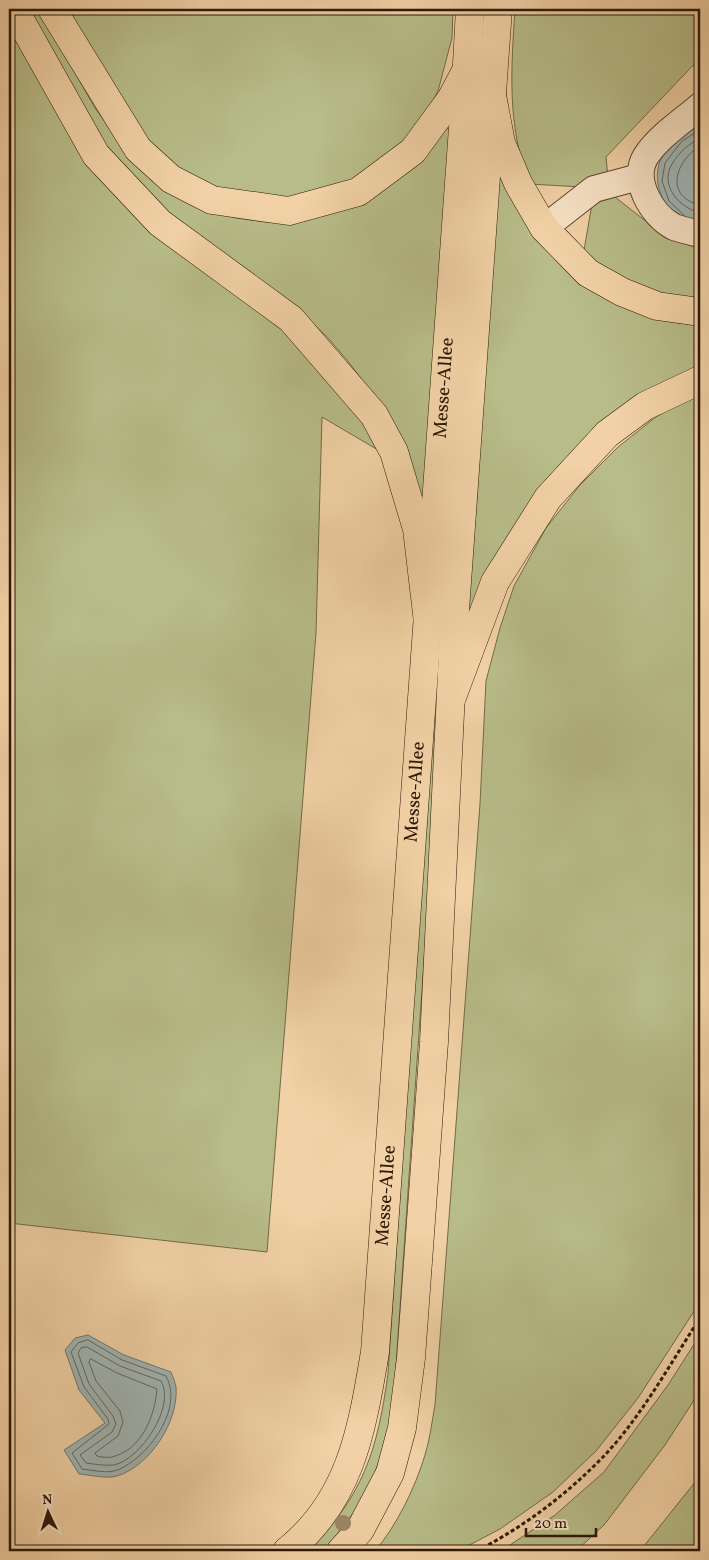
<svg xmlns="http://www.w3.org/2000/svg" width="709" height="1560" viewBox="0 0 709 1560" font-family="Vollkorn,serif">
	<rect width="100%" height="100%" fill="#f1d1a5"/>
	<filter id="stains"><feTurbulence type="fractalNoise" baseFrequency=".004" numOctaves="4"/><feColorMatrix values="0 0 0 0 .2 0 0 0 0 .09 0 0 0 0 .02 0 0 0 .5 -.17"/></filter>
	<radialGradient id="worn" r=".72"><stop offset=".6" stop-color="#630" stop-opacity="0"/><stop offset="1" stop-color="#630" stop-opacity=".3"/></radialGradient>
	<g fill="#b7bc88" stroke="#726a48">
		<path d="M27 9H39L95 108 127 152 206 209 236 218 266 222H291L443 127 452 130 427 503H421L363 381 347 360 328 338 305 316 183 228 115 162Z"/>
		<path d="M62 9H453L452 38 438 91 421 123 401 148 352 184 300 200 214 192 150 148Z"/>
		<path d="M479 9H490L393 1408C381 1468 365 1506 322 1551H309C364 1493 377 1452 388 1374Z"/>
		<path d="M515 9H700V58L606 157 608 178 582 187 529 184C507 124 511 71 515 9Z"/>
		<path d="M9 27 70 136 117 198 149 230 282 326 352 404 378 450 322 417 316 633 267 1252 9 1223Z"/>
		<path d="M497 164 643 314 679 323 700 325V365L676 377 630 406 473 615 468 612 477 497Z"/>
		<path d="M615 197 661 233 700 243V305L660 298 583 256 592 204Z"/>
		<path d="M700 391V1302L638 1398 596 1451 553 1492 500 1529 458 1551H375C397 1525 415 1488 425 1455 430 1439 432 1421 435 1405L480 804 486 681 500 628 514 586 546 528 580 485 618 447 656 417Z"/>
		<path d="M700 1335V1391L665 1445 604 1525 576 1551H501L555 1515 604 1472 668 1385Z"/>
		<path d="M700 1476V1551H640Z"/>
	</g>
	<g fill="#a0b4b3" stroke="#72766f">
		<path d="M700 125V225C694 223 686 223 681 219 663 207 652 183 660 161 667 144 686 133 700 125Z"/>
		<path d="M88 1335 124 1355 171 1372C173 1377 175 1382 176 1387 179 1421 150 1466 117 1476 107 1479 90 1475 79 1474L64 1450 105 1423 79 1390 65 1350 75 1338Z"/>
	</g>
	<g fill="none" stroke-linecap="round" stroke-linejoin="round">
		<g stroke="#66665e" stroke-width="1">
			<path d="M700 138C689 144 679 152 672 164 659 186 680 208 700 213"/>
			<path d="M700 146C675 161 664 197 700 205"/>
			<path d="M684 215 669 201 662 181 665 163 682 141 700 130"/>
			<path d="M88 1340 122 1360 166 1376C184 1409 148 1458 117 1470 108 1474 92 1470 82 1469L72 1453 109 1424 108 1419 84 1387 71 1352 78 1343Z"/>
			<path d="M87 1347 120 1366 161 1381C176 1406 141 1459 114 1465 105 1466 94 1464 86 1463L80 1455 112 1432 116 1424 113 1416 89 1384 78 1353 81 1348Z"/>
			<path d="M91 1359 117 1373 157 1389C155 1415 142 1450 112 1457 108 1458 101 1457 97 1456L95 1453 118 1436 123 1422 120 1411 96 1381 89 1362Z"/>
		</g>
		<defs>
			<g id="minor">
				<path d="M700 106C683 121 659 136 646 156 631 179 651 215 674 227 682 230 692 232 700 234"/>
				<path d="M544 228 594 189 639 177"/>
			</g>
			<g id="major">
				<path id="s1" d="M287 1551C351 1500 362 1429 375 1352L465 100 470 9"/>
				<path d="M341 1551 360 1530 390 1473 402 1428 411 1358 434 1042 455 610 498 9"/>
			</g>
			<g id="highway">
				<path d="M14 9 96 155 160 223 291 319 374 415 394 452 417 529 428 622"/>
				<path d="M52 9 138 149 171 179 212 200 289 211 358 192 413 151 451 99 467 69"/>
				<path d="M491 90 501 143 518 183 544 228 588 273 622 292 657 306 700 312"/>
				<path d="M452 697 495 582 548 498 607 434 645 406 700 380"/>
			</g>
		</defs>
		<use href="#minor" stroke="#5e472f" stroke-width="28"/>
		<use href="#major" stroke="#2d1908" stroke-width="29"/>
		<use href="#highway" stroke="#2d1908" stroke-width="29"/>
		<path stroke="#2d1908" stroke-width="3" stroke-dasharray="4 2.5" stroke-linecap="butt" d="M477 1551C523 1527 565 1496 602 1458 640 1419 670 1364 700 1318"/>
		<use href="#minor" stroke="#f6e1c4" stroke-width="26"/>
		<use href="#major" stroke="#f1d1a5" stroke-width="28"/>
		<use href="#highway" stroke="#f1d1a5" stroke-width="28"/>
	</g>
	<circle fill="#9c8764" cx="343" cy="1523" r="8"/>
	<g text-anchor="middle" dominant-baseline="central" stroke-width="4.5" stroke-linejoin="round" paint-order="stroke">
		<g font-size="19" fill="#2d1908" stroke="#f6e1c4">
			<text stroke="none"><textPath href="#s1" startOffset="1190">Messe-Allee</textPath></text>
			<text stroke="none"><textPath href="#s1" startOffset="785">Messe-Allee</textPath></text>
			<text stroke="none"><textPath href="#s1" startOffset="380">Messe-Allee</textPath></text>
		</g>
	</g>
	<rect width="709" height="1560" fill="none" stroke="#f1d1a5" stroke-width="30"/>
	<rect x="10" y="10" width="689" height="1540" fill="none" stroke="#2d1908" stroke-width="2.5"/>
	<rect x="15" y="15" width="679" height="1530" fill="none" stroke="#2d1908"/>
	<g transform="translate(48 1512) rotate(356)" stroke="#f6e1c4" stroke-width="4" paint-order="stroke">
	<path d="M0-4L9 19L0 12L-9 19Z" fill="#2d1908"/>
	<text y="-8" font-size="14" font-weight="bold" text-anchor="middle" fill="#2d1908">N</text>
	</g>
	<path d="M526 1528v8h70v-8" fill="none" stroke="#2d1908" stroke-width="2.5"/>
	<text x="534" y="1528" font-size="15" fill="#2d1908" stroke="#f6e1c4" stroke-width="4" paint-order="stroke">20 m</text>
	<rect width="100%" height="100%" filter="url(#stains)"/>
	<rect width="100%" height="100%" fill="url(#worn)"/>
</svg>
